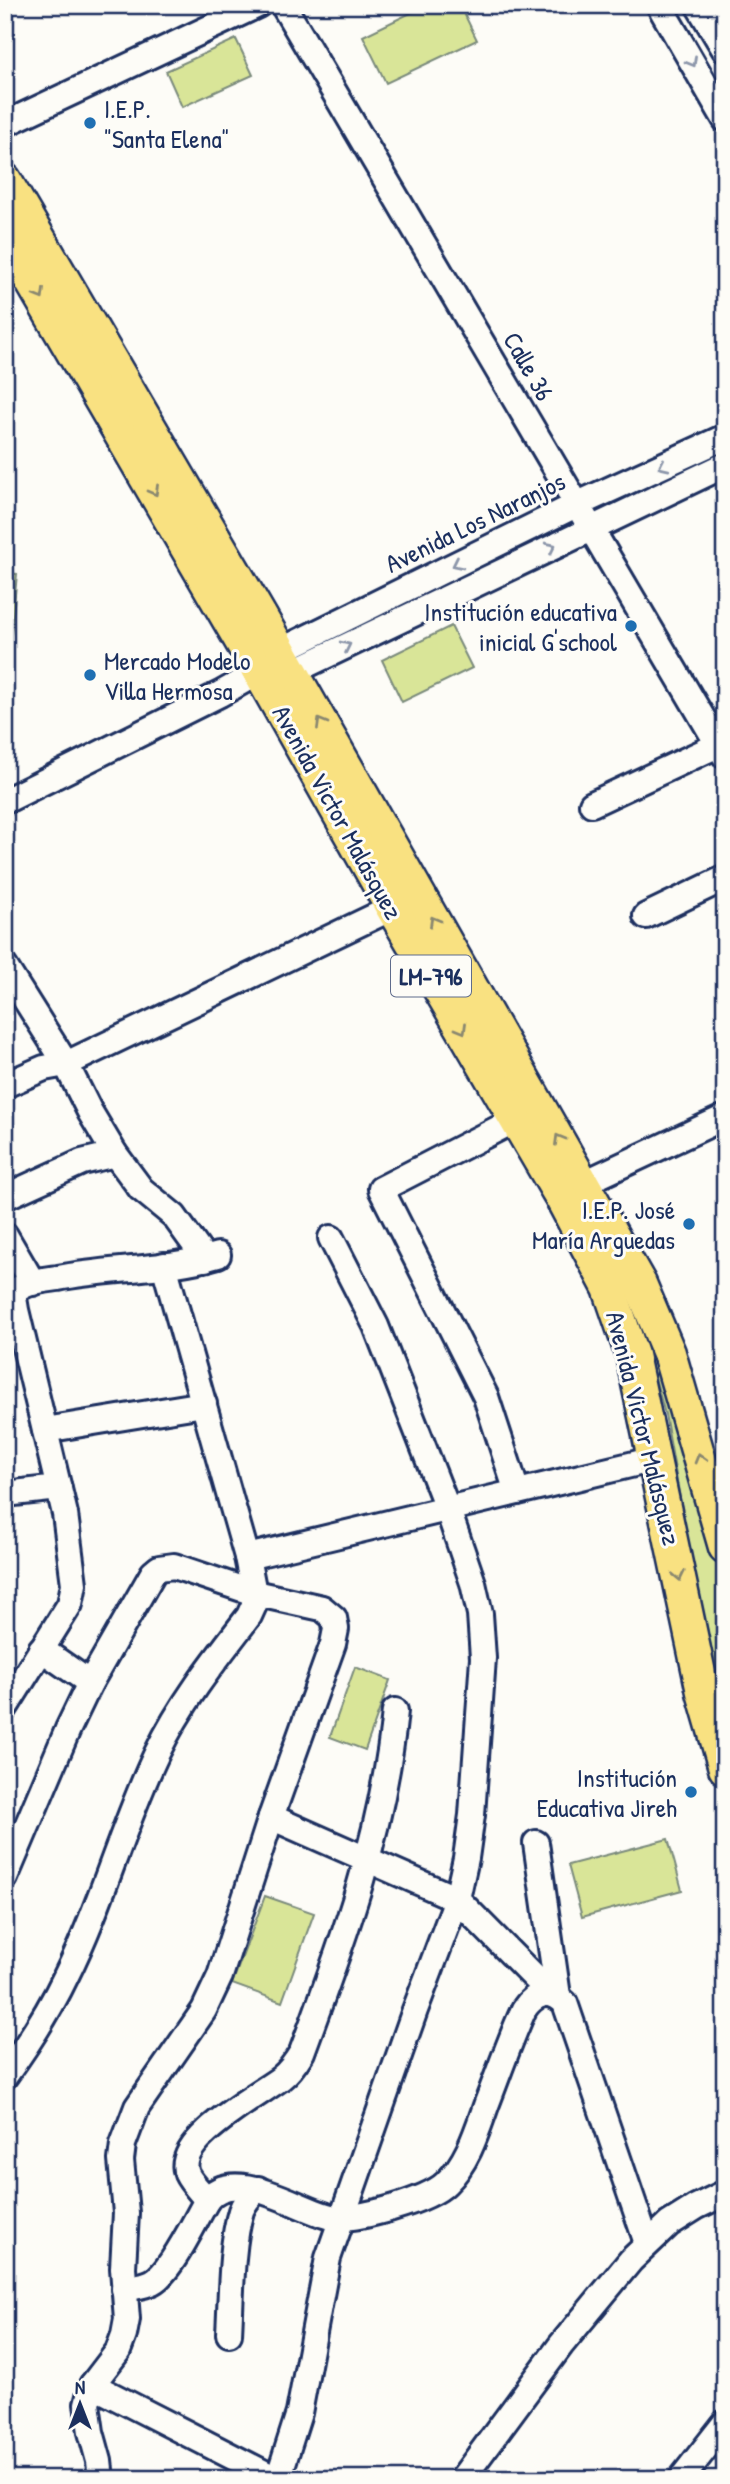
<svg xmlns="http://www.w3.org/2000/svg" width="730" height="2484" viewBox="0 0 730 2484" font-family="'Patrick Hand',sans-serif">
	<rect width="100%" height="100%" fill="#fdfcf7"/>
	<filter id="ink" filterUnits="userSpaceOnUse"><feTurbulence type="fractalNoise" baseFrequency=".0143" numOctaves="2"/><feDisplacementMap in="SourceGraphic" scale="14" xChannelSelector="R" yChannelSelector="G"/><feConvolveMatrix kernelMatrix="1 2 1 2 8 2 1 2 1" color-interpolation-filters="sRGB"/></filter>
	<g filter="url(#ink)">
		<g fill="#d9e598" stroke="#7a8a7b" stroke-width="2">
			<path d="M427 5H460L477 40 386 83 363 36Z"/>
			<path d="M236 39 253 75 182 107 166 71Z"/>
			<path d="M5 573 17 574 9 656H5Z"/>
			<path d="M451 626 472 668 402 702 382 660Z"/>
			<path d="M621 1274 683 1428 725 1579V1709L690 1554 665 1414 640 1325Z"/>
			<path d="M355 1667 390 1680 365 1750 330 1737Z"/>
			<path d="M668 1839 682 1890 582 1917 568 1865Z"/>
			<path d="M265 1896 314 1913 282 2002 232 1984Z"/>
		</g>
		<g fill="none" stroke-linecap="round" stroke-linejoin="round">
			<defs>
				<g id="minor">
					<path d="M283 5 725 756"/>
					<path d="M659 5 725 119"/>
					<path d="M698 5 725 50"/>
					<path d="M5 124 258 5"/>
					<path d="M274 672H292L725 465"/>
					<path d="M5 801 220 694 259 672 280 651 576 505 725 437"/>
					<path d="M592 804 718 745"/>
					<path d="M646 916 725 878"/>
					<path d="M5 967 66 1064 90 1112 115 1154 141 1189 174 1216 205 1259"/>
					<path d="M5 1085 44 1068 66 1064 392 908"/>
					<path d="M515 1120 381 1189 486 1397 517 1492"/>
					<path d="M584 1183 725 1117"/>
					<path d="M5 1197 82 1162 115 1154"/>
					<path d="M5 1235 33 1283"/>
					<path d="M45 1430 204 1404"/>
					<path d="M5 1494 59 1488"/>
					<path d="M247 1557 655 1459"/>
					<path d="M41 1649 90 1683"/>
					<path d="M5 1708 70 1604 74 1584 65 1514 16 1310 14 1298 17 1290C28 1281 44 1280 58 1278 110 1268 167 1270 218 1255"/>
					<path d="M271 1817 457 1899 551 1994"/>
					<path d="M536 1843 558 1996"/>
					<path d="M5 1878 68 1729 90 1683 153 1573 159 1568 174 1566 254 1593 322 1608 334 1618 336 1629 333 1644 271 1817 220 1976 204 2010 137 2107 123 2144 121 2160 126 2213 123 2268 127 2319 124 2335 118 2351 92 2385 87 2404 91 2432 99 2461 101 2479"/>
					<path d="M5 2076C28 2044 49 2012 66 1976 102 1904 122 1826 157 1753 181 1703 215 1660 249 1616L254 1605V1593L247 1557 164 1265"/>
					<path d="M207 2200C201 2192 191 2183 187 2174 173 2140 259 2095 281 2078 290 2071 296 2062 302 2052 344 1939 383 1833 395 1711"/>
					<path d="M124 2289C133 2287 144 2286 152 2282 171 2273 195 2220 207 2200 233 2164 299 2210 331 2217 354 2222 430 2200 446 2183 468 2162 477 2131 487 2103 499 2072 510 2040 524 2009 535 1993 550 1988 565 2003L647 2243"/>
					<path d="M229 2334C231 2299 231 2243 241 2211 244 2202 251 2195 258 2189"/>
					<path d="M92 2385 276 2479"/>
					<path d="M278 2479 299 2413 328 2258 415 2010 457 1899 466 1858 472 1815 483 1658 480 1614 473 1583 448 1510 376 1326 331 1238"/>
					<path d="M462 2479 561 2345 631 2260 669 2224 696 2207 725 2193"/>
					<path d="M681 2479 725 2423"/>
				</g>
				<g id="major">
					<path d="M5 180 261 617 640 1284 669 1353 725 1547"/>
					<path d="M5 236 259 672 392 908 561 1197 609 1288 632 1355 703 1692 725 1768"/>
				</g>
			</defs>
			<use href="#minor" stroke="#1b2f5e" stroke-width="30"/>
			<use href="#major" stroke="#1b2f5e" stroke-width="37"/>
			<use href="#minor" stroke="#fdfcf7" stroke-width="24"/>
			<use href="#major" stroke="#f9e181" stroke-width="32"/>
		</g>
		<defs><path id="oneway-chevron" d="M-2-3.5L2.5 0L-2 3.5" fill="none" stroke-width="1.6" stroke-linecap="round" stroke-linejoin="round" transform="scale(1.75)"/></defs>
		<g stroke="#8c96aa">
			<use href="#oneway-chevron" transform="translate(692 62) rotate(60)"/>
			<use href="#oneway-chevron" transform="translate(663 466) rotate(155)"/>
			<use href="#oneway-chevron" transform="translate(551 547) rotate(-26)"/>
			<use href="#oneway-chevron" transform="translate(457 564) rotate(154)"/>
			<use href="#oneway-chevron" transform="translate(346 646) rotate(-26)"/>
		</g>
		<g stroke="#8a8870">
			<use href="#oneway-chevron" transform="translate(40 295) rotate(60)"/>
			<use href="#oneway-chevron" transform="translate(154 491) rotate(60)"/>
			<use href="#oneway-chevron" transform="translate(321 723) rotate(-120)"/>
			<use href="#oneway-chevron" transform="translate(434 921) rotate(-120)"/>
			<use href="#oneway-chevron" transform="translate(462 1029) rotate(60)"/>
			<use href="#oneway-chevron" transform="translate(559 1139) rotate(-120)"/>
			<use href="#oneway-chevron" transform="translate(700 1458) rotate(-106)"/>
			<use href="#oneway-chevron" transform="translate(679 1576) rotate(78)"/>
		</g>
	</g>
	<g fill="#1f6fb2" stroke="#fdfcf7" stroke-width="2.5">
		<circle cx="90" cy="123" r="7"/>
		<circle cx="631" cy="626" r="7"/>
		<circle cx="90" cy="675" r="7"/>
		<circle cx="689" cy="1224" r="7"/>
		<circle cx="691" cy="1792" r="7"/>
	</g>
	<g text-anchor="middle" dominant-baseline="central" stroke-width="6" stroke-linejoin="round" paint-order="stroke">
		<rect fill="#fdfcf7" stroke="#5f6c8c" stroke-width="2" x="391" y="955.5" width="80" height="41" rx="5"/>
		<g font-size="24" font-weight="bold" fill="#1b2f5e">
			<text x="431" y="976">LM-796</text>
		</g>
		<g font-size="26" fill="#1b2f5e" stroke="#fdfcf7" text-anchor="end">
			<text x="104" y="108" text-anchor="start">I.E.P.<tspan x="104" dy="30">"Santa Elena"</tspan></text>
			<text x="617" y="611">Institución educativa<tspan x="617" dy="30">inicial G'school</tspan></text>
			<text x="104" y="660" text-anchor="start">Mercado Modelo<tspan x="104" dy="30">Villa Hermosa</tspan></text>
			<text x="675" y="1209">I.E.P. José<tspan x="675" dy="30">María Arguedas</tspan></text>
			<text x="677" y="1777">Institución<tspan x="677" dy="30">Educativa Jireh</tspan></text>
		</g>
		<g font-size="26" fill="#1b2f5e" stroke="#fdfcf7">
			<text transform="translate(529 366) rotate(60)">Calle 36</text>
			<text transform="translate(475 522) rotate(-26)">Avenida Los Naranjos</text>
			<text transform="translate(338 812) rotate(61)">Avenida Victor Malásquez</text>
			<text transform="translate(644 1428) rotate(76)">Avenida Victor Malásquez</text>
		</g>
	</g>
	<rect width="730" height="2484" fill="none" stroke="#fdfcf7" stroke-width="28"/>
	<rect x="14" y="14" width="702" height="2456" fill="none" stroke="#1b2f5e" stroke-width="2.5" filter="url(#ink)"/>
	<g transform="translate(80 2404)" stroke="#fdfcf7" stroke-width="5" paint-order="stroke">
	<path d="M0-5L12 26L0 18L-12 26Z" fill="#1b2f5e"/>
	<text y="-10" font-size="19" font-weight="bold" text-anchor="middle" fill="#1b2f5e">N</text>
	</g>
</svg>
